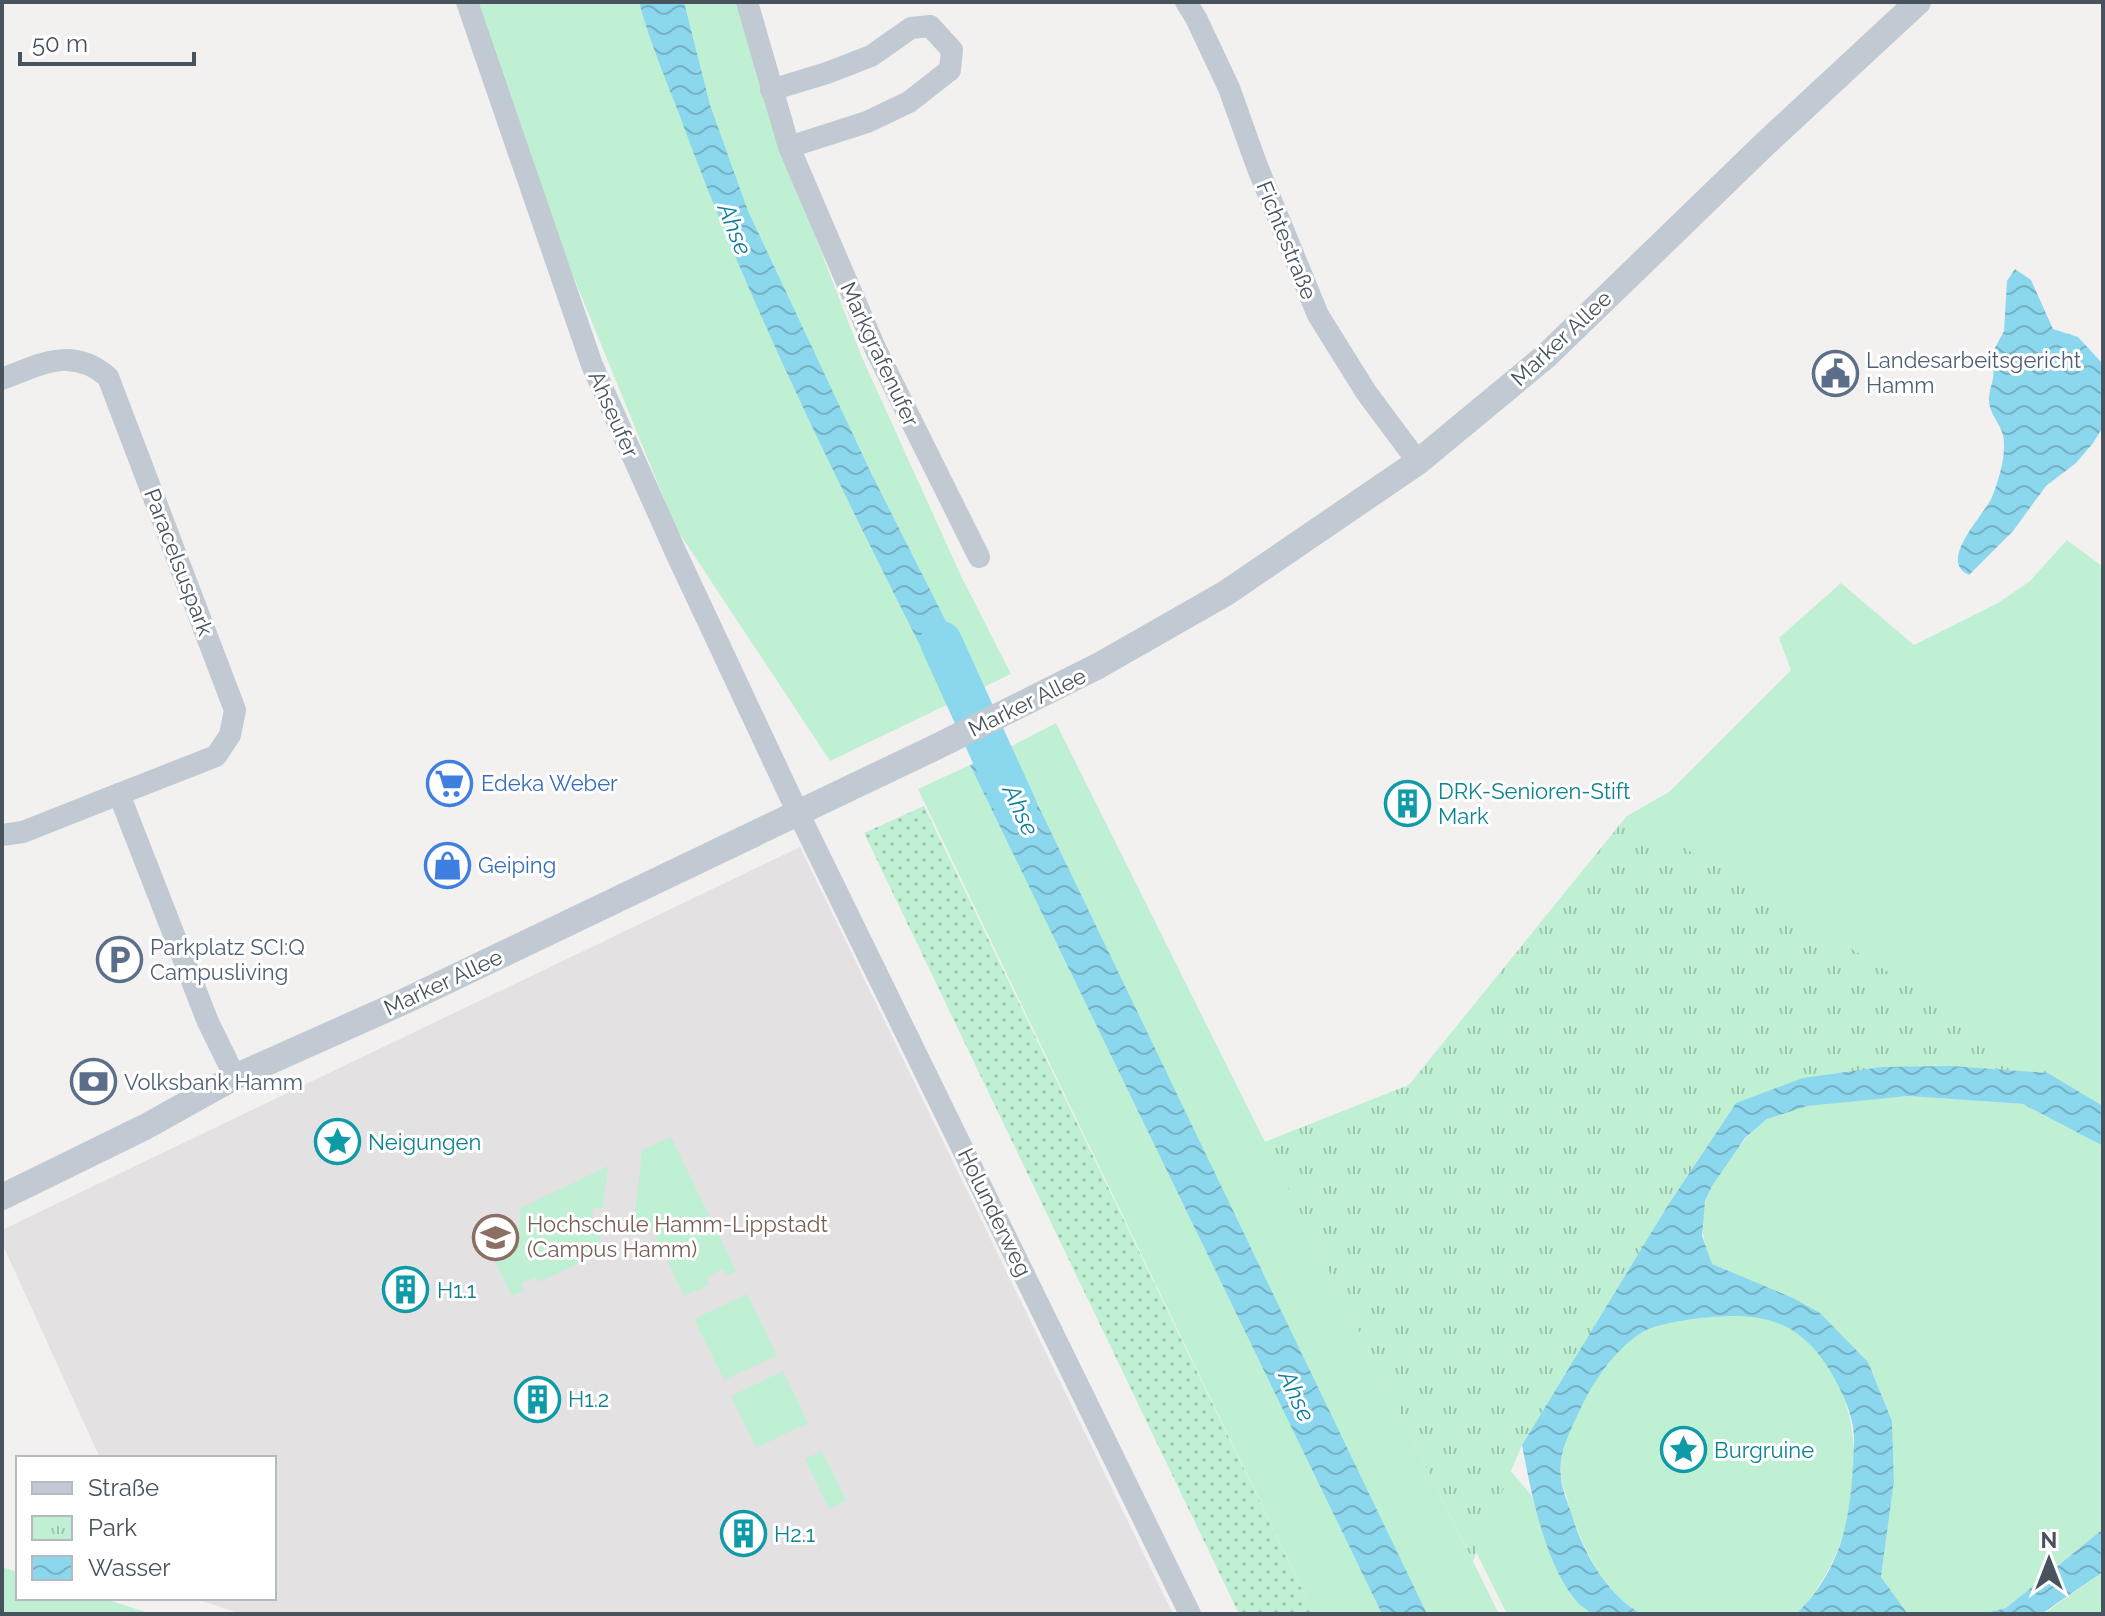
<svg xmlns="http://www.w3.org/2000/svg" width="2105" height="1616" viewBox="0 0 2105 1616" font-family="Raleway,sans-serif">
	<defs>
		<pattern id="park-tufts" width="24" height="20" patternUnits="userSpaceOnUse" patternTransform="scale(2)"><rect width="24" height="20" fill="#bff0d3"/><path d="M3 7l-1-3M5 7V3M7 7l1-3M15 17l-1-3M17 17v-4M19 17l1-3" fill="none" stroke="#9dc5ae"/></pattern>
		<pattern id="garden-dots" width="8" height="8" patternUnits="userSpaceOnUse" patternTransform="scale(2)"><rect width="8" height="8" fill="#bff0d3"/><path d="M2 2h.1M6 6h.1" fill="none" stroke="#9dc5ae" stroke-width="1.8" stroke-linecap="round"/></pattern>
		<pattern id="water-waves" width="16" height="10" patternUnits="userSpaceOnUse" patternTransform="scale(2)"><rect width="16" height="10" fill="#8bd7ee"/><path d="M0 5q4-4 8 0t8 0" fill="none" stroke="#74b1c4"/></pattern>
	</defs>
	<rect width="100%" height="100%" fill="#f3f0f0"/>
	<path fill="#e4e1e2" d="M800 847 1173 1614H242L193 1598H274V1458H100L2 1243V1230Z"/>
	<g fill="#bff0d3">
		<path d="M468 2H739L770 118 861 355 961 576 1011 674 830 761 676 528 488 67Z"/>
		<path d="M2067 540 2103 567V1106L2048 1073 1266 1143 1499 1614H1420L1010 747 1056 723 1265 1142 1409 1085 1627 816 1669 792 1791 670 1779 638 1841 583 1914 645 1998 603 2030 581Z"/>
		<path d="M970 765 1382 1614H1314L918 789Z"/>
		<path d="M1908 1096 2023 1104 2103 1146V1529L2006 1608 1981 1614 1907 1613 1881 1577 1894 1481 1892 1421 1868 1362 1820 1313 1711 1264C1698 1225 1697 1207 1721 1172 1734 1153 1746 1135 1765 1121 1794 1100 1872 1099 1908 1096Z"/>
		<path d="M671 1137 736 1271 727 1275 723 1269 707 1277 709 1285 684 1296 652 1229 633 1236 642 1150Z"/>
		<path d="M608 1166 603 1208H593L592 1224 602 1226 598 1254 539 1282 536 1277 521 1283 524 1290 512 1296 490 1251 518 1236 521 1208Z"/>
		<path d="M1300 1198 1448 1397 1532 1496 1552 1556 1574 1598 1592 1614H1507Z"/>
		<path d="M747 1294 777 1355 724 1380 694 1319Z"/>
		<path d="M1741 1314C1759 1317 1779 1319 1794 1330 1882 1391 1866 1546 1796 1614H1642C1601 1592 1579 1541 1567 1498 1565 1491 1561 1482 1561 1475 1559 1432 1601 1354 1639 1334 1670 1317 1708 1317 1741 1314Z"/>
		<path d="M783 1371 808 1423 756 1448 731 1396Z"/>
		<path d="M822 1451 846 1500 829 1509 805 1459Z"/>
		<path d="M2 1567 18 1572V1598H102L152 1614H2Z"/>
		<path d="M2103 1572V1614H2041L2046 1612Z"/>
	</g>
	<path fill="url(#park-tufts)" d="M1627 816 1752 886 2048 1073 1951 1066 1882 1067 1736 1103 1668 1205 1522 1445 1473 1561 1265 1142 1409 1085Z"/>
	<path fill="url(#garden-dots)" d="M924 806 1314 1614H1239L864 833Z"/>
	<g fill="url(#water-waves)">
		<path d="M639 2H684L710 105 748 211 872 475 978 685 947 699C852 510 755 321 682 122 667 82 650 43 639 2Z"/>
		<path d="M2015 269 2031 280 2053 329 2078 337 2103 364V427L2093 443 2076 463 2046 486 2013 531 1969 575C1937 561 1983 517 1992 497 1999 480 2007 453 2003 435 2000 424 1989 412 1989 401 1989 383 1999 376 1989 359L2004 331 2007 281Z"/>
		<path d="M1010 747 1427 1614H1382L970 765Z"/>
		<path d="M1951 1066 2048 1073 2103 1106V1146L2023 1104 1908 1096 1807 1106 1767 1119 1745 1138 1712 1186 1705 1201 1702 1236 1712 1264 1793 1298 1820 1313 1868 1362 1892 1421 1894 1481 1881 1577 1907 1613 1914 1614H1796C1846 1566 1852 1508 1854 1442 1855 1419 1843 1393 1832 1374 1798 1315 1755 1311 1692 1319 1674 1322 1650 1325 1635 1337 1609 1357 1591 1385 1578 1414 1569 1433 1558 1455 1561 1477 1562 1491 1569 1505 1573 1518 1583 1553 1609 1597 1642 1614H1592C1586 1609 1578 1604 1573 1597 1544 1559 1531 1492 1522 1445L1668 1205 1736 1103 1803 1078 1882 1067Z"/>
		<path d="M2103 1529V1572L2041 1614H1981L2006 1608Z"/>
	</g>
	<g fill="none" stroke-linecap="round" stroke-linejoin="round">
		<path stroke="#8bd7ee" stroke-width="42" d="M941 642 1016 807"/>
		<g stroke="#c1cad2" stroke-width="22">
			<path d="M467 2 592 365 677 555 790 796 1190 1614"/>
			<path d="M747 2 789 147 876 350 979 557"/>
			<path d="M1186 2 1196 18 1229 88 1257 166 1318 315 1366 392 1418 462"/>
			<path d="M771 90 827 73 871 56 911 28 930 26 952 50 950 70 909 102 867 122 789 147"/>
			<path d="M2 379C41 364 72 346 108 377L235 710 230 735 216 756 119 794"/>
			<path d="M2 835 23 832 119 794 208 1022 235 1077"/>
		</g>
		<path stroke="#c1cad2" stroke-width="26" d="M2 1197 145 1127 235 1077 405 1001 938 746 1098 666 1226 593 1418 462 1546 356 1766 143 1918 2"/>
	</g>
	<defs>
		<symbol id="civic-ring" viewBox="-11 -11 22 22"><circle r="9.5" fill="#fff" stroke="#5c6f8a" stroke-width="1.5"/><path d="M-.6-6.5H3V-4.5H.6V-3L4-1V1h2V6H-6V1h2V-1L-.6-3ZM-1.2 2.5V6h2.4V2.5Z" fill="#5c6f8a"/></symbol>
		<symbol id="supermarket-ring" viewBox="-11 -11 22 22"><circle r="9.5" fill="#fff" stroke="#3f7fe0" stroke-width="1.5"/><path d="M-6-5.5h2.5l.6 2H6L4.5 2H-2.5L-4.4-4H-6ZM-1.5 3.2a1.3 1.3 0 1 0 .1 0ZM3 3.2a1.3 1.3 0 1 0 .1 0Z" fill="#3f7fe0"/></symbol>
		<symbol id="building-ring" viewBox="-11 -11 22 22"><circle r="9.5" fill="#fff" stroke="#0f9aa8" stroke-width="1.5"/><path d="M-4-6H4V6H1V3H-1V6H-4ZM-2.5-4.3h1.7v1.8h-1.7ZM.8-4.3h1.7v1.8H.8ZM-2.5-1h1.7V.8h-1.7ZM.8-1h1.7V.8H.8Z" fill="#0f9aa8"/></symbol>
		<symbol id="shop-ring" viewBox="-11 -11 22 22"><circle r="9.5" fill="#fff" stroke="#3f7fe0" stroke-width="1.5"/><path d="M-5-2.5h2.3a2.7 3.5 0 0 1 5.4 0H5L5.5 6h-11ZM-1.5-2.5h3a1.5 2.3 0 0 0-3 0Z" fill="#3f7fe0"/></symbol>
		<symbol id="parking-ring" viewBox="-11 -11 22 22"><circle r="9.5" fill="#fff" stroke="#5c6f8a" stroke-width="1.5"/><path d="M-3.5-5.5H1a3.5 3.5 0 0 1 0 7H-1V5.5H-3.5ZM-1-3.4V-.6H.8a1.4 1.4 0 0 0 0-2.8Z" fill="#5c6f8a"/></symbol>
		<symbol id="bank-ring" viewBox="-11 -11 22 22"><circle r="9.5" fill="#fff" stroke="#5c6f8a" stroke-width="1.5"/><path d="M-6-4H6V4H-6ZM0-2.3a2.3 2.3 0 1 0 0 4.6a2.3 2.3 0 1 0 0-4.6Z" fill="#5c6f8a"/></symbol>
		<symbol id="sight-ring" viewBox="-11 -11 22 22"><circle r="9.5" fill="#fff" stroke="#0f9aa8" stroke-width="1.5"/><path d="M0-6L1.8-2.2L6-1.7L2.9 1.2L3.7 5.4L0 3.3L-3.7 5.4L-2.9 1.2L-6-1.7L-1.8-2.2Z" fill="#0f9aa8"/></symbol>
		<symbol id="university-ring" viewBox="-11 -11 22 22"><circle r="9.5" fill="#fff" stroke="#8d6e63" stroke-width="1.5"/><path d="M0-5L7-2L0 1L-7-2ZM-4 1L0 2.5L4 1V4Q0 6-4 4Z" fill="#8d6e63"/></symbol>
	</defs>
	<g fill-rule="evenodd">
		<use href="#civic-ring" x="1810" y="348" width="51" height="51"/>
		<use href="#supermarket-ring" x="424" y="758" width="51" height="51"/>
		<use href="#building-ring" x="1382" y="778" width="51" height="51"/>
		<use href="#shop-ring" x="422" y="840" width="51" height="51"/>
		<use href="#parking-ring" x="94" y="934" width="51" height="51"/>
		<use href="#bank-ring" x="68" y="1056" width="51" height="51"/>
		<use href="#sight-ring" x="312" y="1116" width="51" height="51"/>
		<use href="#university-ring" x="470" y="1212" width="51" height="51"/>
		<use href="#building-ring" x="380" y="1264" width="51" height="51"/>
		<use href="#building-ring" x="512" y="1374" width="51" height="51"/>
		<use href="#sight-ring" x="1658" y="1424" width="51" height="51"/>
		<use href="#building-ring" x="718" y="1508" width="51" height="51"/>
	</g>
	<g text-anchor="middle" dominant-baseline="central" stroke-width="6" stroke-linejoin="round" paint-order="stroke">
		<g font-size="22" fill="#48535e" stroke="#fff">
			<text transform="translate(1287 240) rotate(68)">Fichtestraße</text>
			<text transform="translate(1561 338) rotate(-43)">Marker Allee</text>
			<text transform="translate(880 354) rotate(65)">Markgrafenufer</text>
			<text transform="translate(614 414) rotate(66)">Ahseufer</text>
			<text transform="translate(179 562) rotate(69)">Paracelsuspark</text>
			<text transform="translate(1027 702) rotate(-26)">Marker Allee</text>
			<text transform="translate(443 982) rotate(-25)">Marker Allee</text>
			<text transform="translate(995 1212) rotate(64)">Holunderweg</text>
		</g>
		<g font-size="22" fill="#4e5e75" stroke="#fff" text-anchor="start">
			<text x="1866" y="360">Landesarbeitsgericht<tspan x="1866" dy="25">Hamm</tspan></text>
			<text x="150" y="947">Parkplatz SCI:Q<tspan x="150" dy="25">Campusliving</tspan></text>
			<text x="124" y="1082">Volksbank Hamm</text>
		</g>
		<g font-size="22" fill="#366cbe" stroke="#fff" text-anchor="start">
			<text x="481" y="783">Edeka Weber</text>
			<text x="478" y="865">Geiping</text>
		</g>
		<g font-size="22" fill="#0d838f" stroke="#fff" text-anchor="start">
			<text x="1438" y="791">DRK-Senioren-Stift<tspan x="1438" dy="25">Mark</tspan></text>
			<text x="368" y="1142">Neigungen</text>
			<text x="437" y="1290">H1.1</text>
			<text x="568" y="1399">H1.2</text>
			<text x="1714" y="1450">Burgruine</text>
			<text x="774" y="1534">H2.1</text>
		</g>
		<g font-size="22" fill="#785e54" stroke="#fff" text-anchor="start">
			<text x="527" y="1224">Hochschule Hamm-Lippstadt<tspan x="527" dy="25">(Campus Hamm)</tspan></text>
		</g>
		<g font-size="24" font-style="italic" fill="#0b7d9f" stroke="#fff">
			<text transform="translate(735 229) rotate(68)">Ahse</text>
			<text transform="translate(1021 810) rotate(65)">Ahse</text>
			<text transform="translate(1297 1396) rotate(65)">Ahse</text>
		</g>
	</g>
	<rect width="2105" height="1616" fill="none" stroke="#48535e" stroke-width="8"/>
	<rect x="16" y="1456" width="260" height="144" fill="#ffffff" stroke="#b6babf" stroke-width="2"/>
	<rect x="32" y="1482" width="40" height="12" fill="#c1cad2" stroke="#b6babf" stroke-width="2"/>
	<text x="88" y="1496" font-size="24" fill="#48535e">Straße</text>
	<rect x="32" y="1516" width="40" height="24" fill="url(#park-tufts)" stroke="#b6babf" stroke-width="2"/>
	<text x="88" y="1536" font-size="24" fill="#48535e">Park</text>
	<rect x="32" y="1556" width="40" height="24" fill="url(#water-waves)" stroke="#b6babf" stroke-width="2"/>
	<text x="88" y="1576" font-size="24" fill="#48535e">Wasser</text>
	<g transform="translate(2049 1560)" stroke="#ffffff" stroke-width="6" paint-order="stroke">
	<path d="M0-6L14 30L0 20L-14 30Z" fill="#48535e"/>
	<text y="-12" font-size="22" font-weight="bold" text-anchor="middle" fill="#48535e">N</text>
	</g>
	<path d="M20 52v12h174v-12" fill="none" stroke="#48535e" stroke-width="4"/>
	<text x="32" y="52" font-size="24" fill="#48535e" stroke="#ffffff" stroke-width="6" paint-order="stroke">50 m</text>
</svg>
